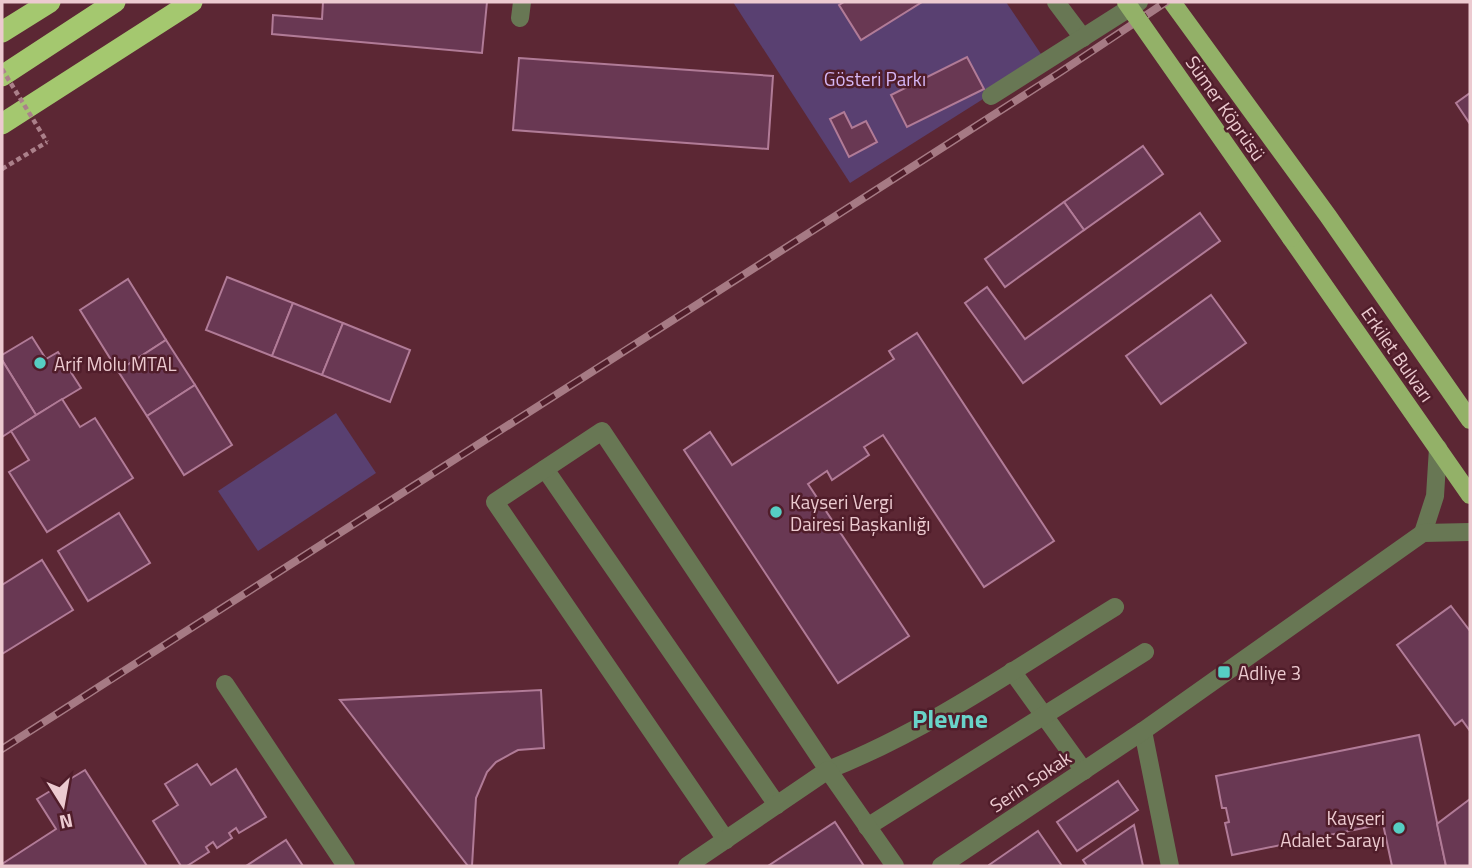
<svg xmlns="http://www.w3.org/2000/svg" width="1472" height="868" viewBox="0 0 1472 868" font-family="'Titillium Web',sans-serif">
	<rect width="100%" height="100%" fill="#5c2734"/>
	<g fill="#594071">
		<path d="M733 2H1006L1045 60 850 183Z"/>
		<path d="M336 413 376 473 258 551 218 491Z"/>
	</g>
	<g fill="#693853" stroke="#b17b97" stroke-width="2">
		<path d="M323 2H487L482 53 272 34 273 15 322 19Z"/>
		<path d="M844 2H922L861 40 839 5Z"/>
		<path d="M967 57 984 89 907 127 891 95Z"/>
		<path d="M519 58 773 76 768 149 513 130Z"/>
		<path d="M1470 93V124L1456 103Z"/>
		<path d="M844 112 852 128 866 121 877 142 849 157 830 119Z"/>
		<path d="M1143 146 1163 174 1084 230 1064 202Z"/>
		<path d="M1064 202 1084 230 1005 287 985 259Z"/>
		<path d="M1200 213 1220 241 1023 383 965 303 987 287 1025 339Z"/>
		<path d="M227 277 293 303 272 356 206 330Z"/>
		<path d="M128 279 166 340 118 371 80 310Z"/>
		<path d="M1211 295 1246 343 1161 404 1126 356Z"/>
		<path d="M293 303 343 323 322 375 272 356Z"/>
		<path d="M343 323 410 350 390 402 322 375Z"/>
		<path d="M917 333 1054 541 984 587 883 435 864 447 869 455 832 480 827 471 808 484 909 636 838 683 684 450 710 432 732 465 894 359 889 351Z"/>
		<path d="M32 337 46 359 58 352 81 388 36 415 2 360V355Z"/>
		<path d="M166 340 195 385 147 416 118 371Z"/>
		<path d="M2 360 36 415 2 437Z"/>
		<path d="M195 385 232 445 184 475 147 416Z"/>
		<path d="M62 399 80 427 95 418 133 478 47 532 9 472 29 460 11 431Z"/>
		<path d="M119 513 150 563 88 601 58 551Z"/>
		<path d="M42 560 73 610 2 654V585Z"/>
		<path d="M1451 606 1470 631V731L1462 720 1455 725 1397 645Z"/>
		<path d="M541 690 544 748 518 750 496 762 487 772 476 798 472 866H468L340 700Z"/>
		<path d="M1419 735 1446 866H1392L1383 824 1232 855 1225 823 1229 822 1226 808H1222L1216 776Z"/>
		<path d="M197 764 211 785 236 769 266 817 239 833 236 828 229 833 232 838 217 848 213 842 206 847 209 852 187 866H181L153 821 178 805 165 784Z"/>
		<path d="M85 770 147 866H2V864L56 829 37 799Z"/>
		<path d="M1118 781 1138 810 1077 851 1057 822Z"/>
		<path d="M1470 799V866H1446L1437 824Z"/>
		<path d="M835 822 864 866H768Z"/>
		<path d="M1134 825 1143 866H1087L1083 860Z"/>
		<path d="M1038 831 1062 866H989V865Z"/>
		<path d="M286 840 303 866H246Z"/>
	</g>
	<g fill="none" stroke-linecap="round" stroke-linejoin="round">
		<path stroke="#ab808a" stroke-width="4.5" stroke-dasharray="5 3.5" stroke-linecap="butt" d="M2 169 47 142"/>
		<g stroke="#687754" stroke-width="18">
			<path d="M1056 2 1083 38"/>
			<path d="M520 18 522 2"/>
			<path d="M991 96 1139 2"/>
			<path d="M545 469 777 805"/>
			<path d="M1423 533 1435 496 1438 448"/>
			<path d="M1012 671 1084 771"/>
			<path d="M225 684 346 866"/>
			<path d="M1143 731 1170 866"/>
			<path d="M867 827 1145 652"/>
			<path d="M726 840 495 502 602 431 828 770C931 729 1021 665 1115 607"/>
			<path d="M687 866 828 770 895 866"/>
			<path d="M941 866 1143 731 1423 533 1470 532"/>
		</g>
		<g stroke="#93b168" stroke-width="18">
			<path d="M1172 2 1328 216 1470 420"/>
			<path d="M1291 238 1470 495"/>
		</g>
		<g stroke="#a4c86f" stroke-width="21">
			<path d="M2 32 50 2"/>
			<path d="M2 76 115 2"/>
			<path d="M2 124 192 2"/>
		</g>
		<defs>
			<path id="rail" d="M2 749 1059 73 1166 2"/>
		</defs>
		<use href="#rail" stroke="#a67a84" stroke-width="8"/>
		<use href="#rail" stroke="#501d2a" stroke-width="5" stroke-dasharray="16" stroke-linecap="butt"/>
		<path stroke="#ab808a" stroke-width="4.5" stroke-dasharray="5 3.5" stroke-linecap="butt" d="M2 69 47 142"/>
		<path stroke="#93b168" stroke-width="18" d="M1126 2 1291 238"/>
	</g>
	<g fill="#56cec3" stroke="#501d2a" stroke-width="2.5">
		<circle cx="40" cy="363" r="7"/>
		<circle cx="776" cy="512" r="7"/>
		<rect x="1217" y="665" width="14" height="14" rx="3.5"/>
		<circle cx="1399" cy="828" r="7"/>
	</g>
	<g text-anchor="middle" dominant-baseline="central" stroke-width="5" stroke-linejoin="round" paint-order="stroke">
		<g font-size="19" fill="#d5b6f4" stroke="#501d2a">
			<text x="875" y="78">Gösteri Parkı</text>
		</g>
		<g font-size="19" fill="#eccad0" stroke="#501d2a">
			<text transform="translate(1226 108) rotate(55)">Sümer Köprüsü</text>
			<text transform="translate(1398 354) rotate(55)">Erkilet Bulvarı</text>
			<text transform="translate(1030 781) rotate(-34)">Serin Sokak</text>
		</g>
		<g font-size="19" fill="#eccad0" stroke="#501d2a" text-anchor="start">
			<text x="54" y="363">Arif Molu MTAL</text>
			<text x="790" y="501">Kayseri Vergi<tspan x="790" dy="22">Dairesi Başkanlığı</tspan></text>
			<text x="1238" y="672">Adliye 3</text>
			<text x="1385" y="817" text-anchor="end">Kayseri<tspan x="1385" dy="22">Adalet Sarayı</tspan></text>
		</g>
		<g font-size="26" font-weight="bold" fill="#69d3c9" stroke="#501d2a">
			<text x="950" y="718">Plevne</text>
		</g>
	</g>
	<rect width="1472" height="868" fill="none" stroke="#eccad0" stroke-width="7"/>
	<g transform="translate(63 805) rotate(169)" stroke="#501d2a" stroke-width="5" paint-order="stroke">
	<path d="M0-5L12 26L0 18L-12 26Z" fill="#eccad0"/>
	<text y="-10" font-size="19" font-weight="bold" text-anchor="middle" fill="#eccad0">N</text>
	</g>
</svg>
